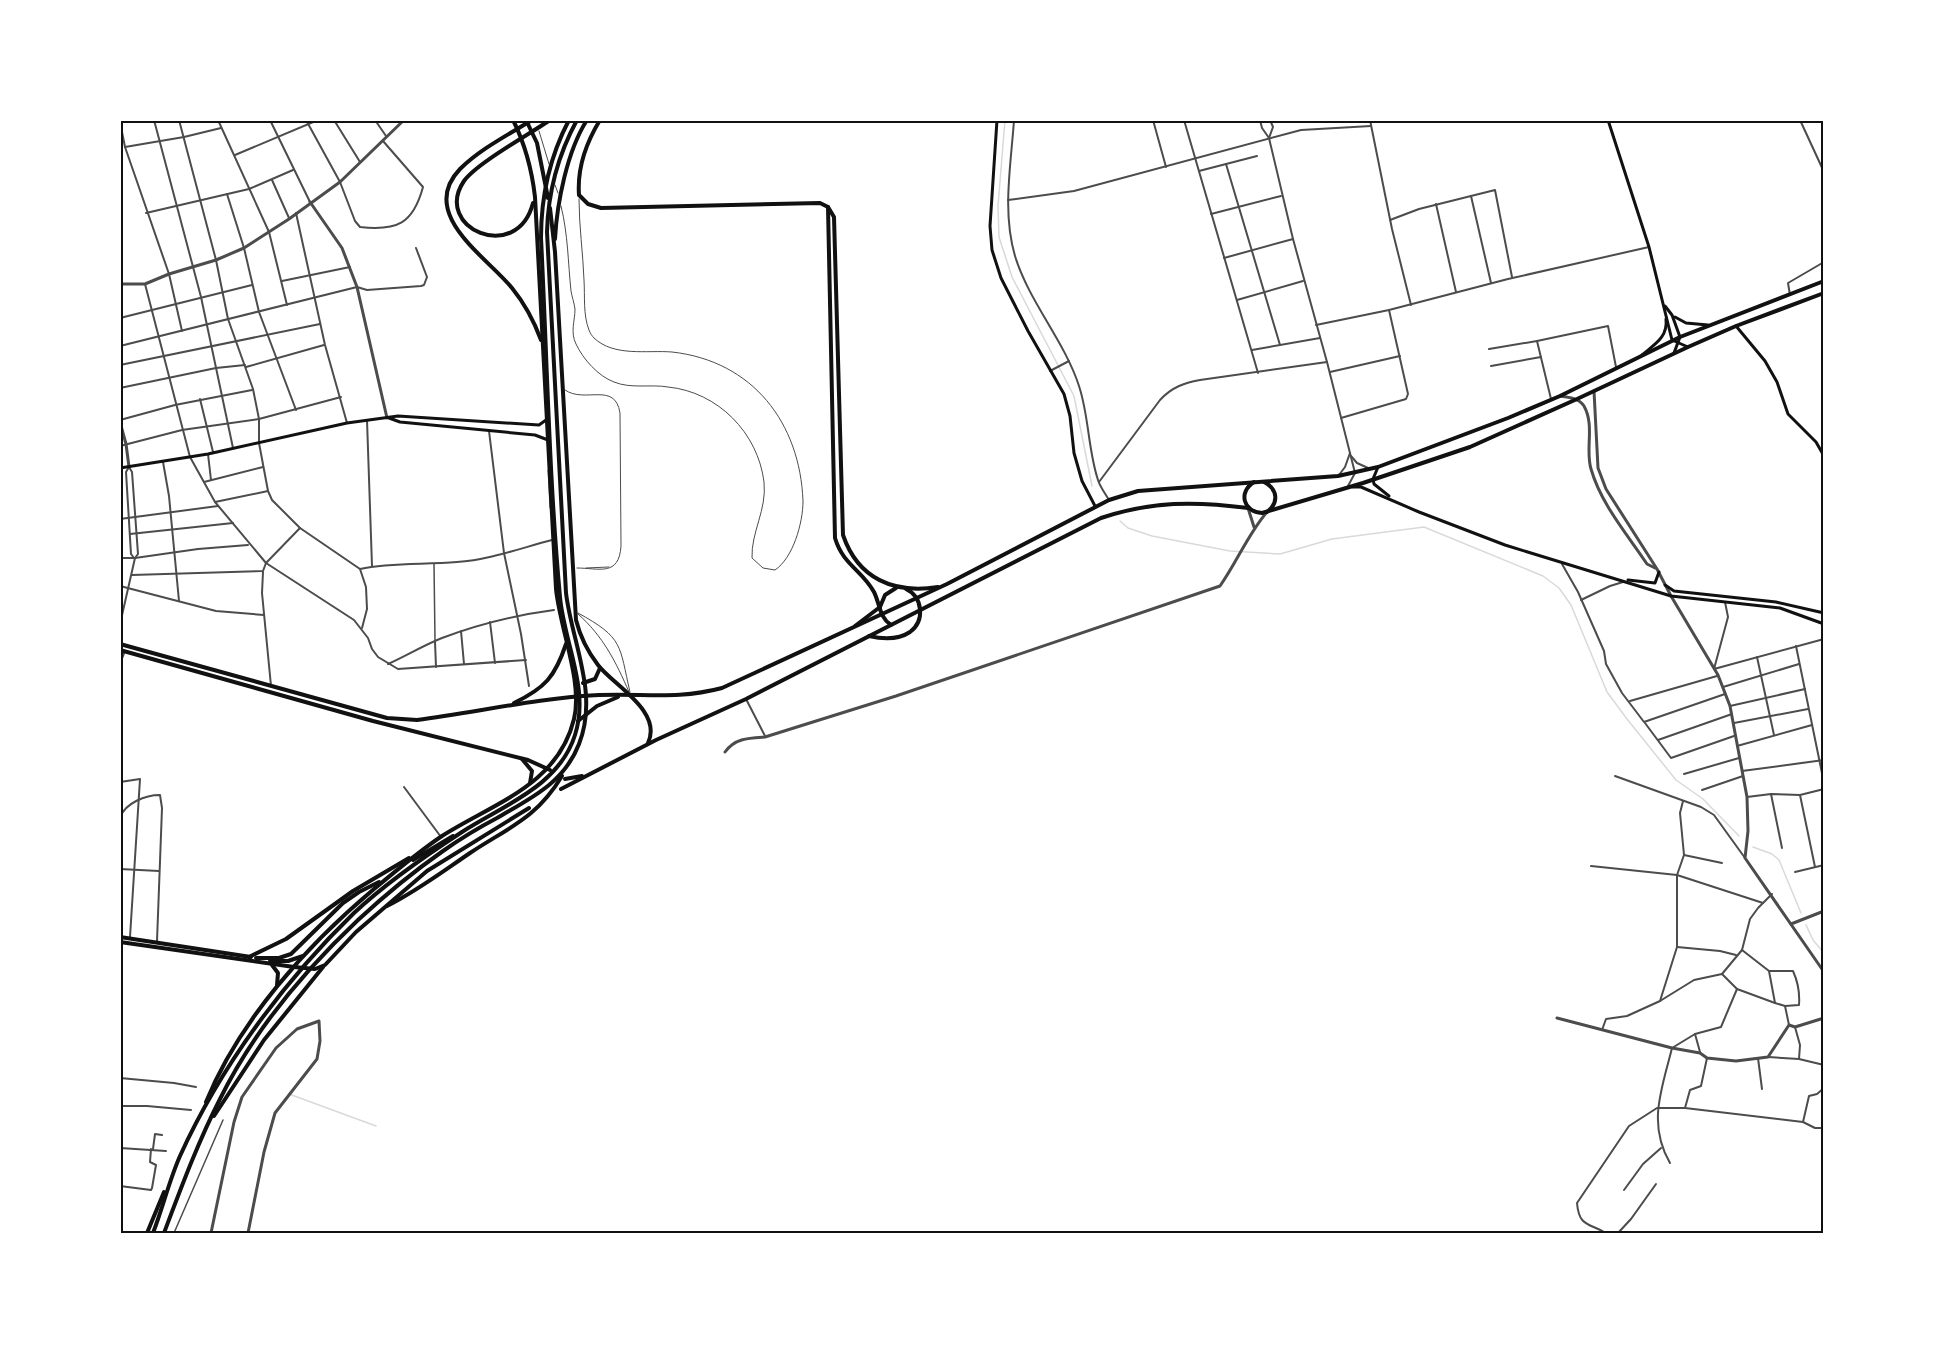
<svg xmlns="http://www.w3.org/2000/svg" width="1944" height="1353" viewBox="0 0 1944 1353" font-family="'Roboto Condensed',sans-serif">
	<rect width="100%" height="100%" fill="#fff"/>
	<g fill="none" stroke-linecap="round" stroke-linejoin="round">
		<g stroke="#d9d9d9" stroke-width="1.5">
			<path d="M1005 120 998 206 999 237 1012 277 1074 396 1092 486"/>
			<path d="M1120 521 1128 528 1152 536 1230 551 1280 554 1332 539 1424 527 1543 576 1559 588 1571 605 1607 692 1627 719 1676 780 1703 799 1739 836"/>
			<path d="M1753 847 1772 854 1779 860 1801 913"/>
			<path d="M1806 925 1813 940 1824 953"/>
			<path d="M289 1094 376 1126"/>
		</g>
		<g stroke="#4c4c4c" stroke-width="1">
			<path d="M539 131 549 164"/>
			<path d="M555 185 558 193"/>
			<path d="M561 206C568 234 568 262 571 291 572 297 574 302 575 309 575 321 570 332 576 344 583 359 598 376 614 382 631 389 651 384 668 387 718 392 758 433 764 482 767 510 751 532 752 558L763 568 775 570C793 558 803 523 803 501 800 423 753 361 672 352 647 350 614 357 594 338 592 336 590 333 589 330 583 315 585 296 584 280 583 253 579 226 579 199"/>
			<path d="M565 390C585 404 615 381 620 413L621 546C619 577 599 568 577 568"/>
			<path d="M548 470 550 508"/>
			<path d="M586 568 609 567"/>
			<path d="M578 613C624 638 619 645 630 692"/>
			<path d="M578 614C603 636 616 662 629 692"/>
		</g>
		<g stroke="#4c4c4c" stroke-width="1.5">
			<path d="M434 564 435 640"/>
			<path d="M174 1233 223 1120"/>
		</g>
		<g stroke="#4c4c4c" stroke-width="2">
			<path d="M154 120 201 297 233 448"/>
			<path d="M179 120 216 260 228 319 253 389 259 419V443L268 491 272 500 300 528 360 569 366 587 367 609 362 628"/>
			<path d="M218 120 269 232 287 305"/>
			<path d="M270 120 310 202"/>
			<path d="M306 120 340 182 355 221 360 227C397 231 413 224 423 187L383 141"/>
			<path d="M334 120 360 162"/>
			<path d="M375 120 386 136"/>
			<path d="M1014 120C1011 165 1002 212 1015 256 1029 302 1064 340 1079 386 1089 416 1088 450 1098 480 1100 487 1105 493 1109 500"/>
			<path d="M1153 120 1166 167"/>
			<path d="M1184 120 1258 373"/>
			<path d="M1260 120 1262 128 1269 138 1293 239 1327 362 1353 465 1355 473 1348 486"/>
			<path d="M1370 120 1392 229 1411 305"/>
			<path d="M1800 120 1824 172"/>
			<path d="M120 122 125 147 169 274 182 331"/>
			<path d="M1269 138 1273 127 1270 120"/>
			<path d="M125 147 184 137 221 128"/>
			<path d="M235 155 318 120"/>
			<path d="M1226 164 1280 345"/>
			<path d="M1199 171 1257 156"/>
			<path d="M272 180 289 218"/>
			<path d="M227 194 244 248 259 312 296 410"/>
			<path d="M1471 196 1491 283"/>
			<path d="M1008 200 1074 191 1301 130 1371 126"/>
			<path d="M1436 204 1456 292"/>
			<path d="M146 213 249 189 293 170"/>
			<path d="M296 213 325 345 347 423"/>
			<path d="M1211 214 1281 196"/>
			<path d="M1390 220 1419 209 1495 190 1512 277"/>
			<path d="M1224 258 1293 239"/>
			<path d="M282 281 350 267"/>
			<path d="M145 284 190 457 215 502 266 563 354 620 368 638 372 649 378 657 398 669 526 660"/>
			<path d="M1790 295 1788 283 1824 262"/>
			<path d="M1237 300 1303 281"/>
			<path d="M120 318 252 285"/>
			<path d="M1316 325 1389 310 1508 279 1649 247"/>
			<path d="M1537 341 1608 326 1616 367"/>
			<path d="M120 346 357 287 367 290 421 286 424 285 427 277 416 248"/>
			<path d="M1489 349 1537 341 1551 399"/>
			<path d="M1252 350 1320 338"/>
			<path d="M120 365 320 324"/>
			<path d="M1491 366 1541 357"/>
			<path d="M246 367 324 345"/>
			<path d="M1050 371 1069 361"/>
			<path d="M1330 372 1400 356"/>
			<path d="M120 388 216 368 245 365"/>
			<path d="M200 399 213 452"/>
			<path d="M1341 418 1406 399 1408 394 1389 310"/>
			<path d="M120 420 175 405 252 390"/>
			<path d="M367 420 372 566"/>
			<path d="M489 431 504 553 521 634 529 686"/>
			<path d="M120 446 182 430 259 419 341 397"/>
			<path d="M208 454 211 480"/>
			<path d="M1351 456 1357 463 1368 468"/>
			<path d="M163 462 169 496 179 601"/>
			<path d="M129 467 126 472 131 554 134 558"/>
			<path d="M1339 475 1345 467 1350 453"/>
			<path d="M204 482 263 467"/>
			<path d="M1099 482 1160 400C1172 387 1184 383 1200 380L1327 362"/>
			<path d="M215 502 268 491"/>
			<path d="M120 519 218 506"/>
			<path d="M130 534 233 523"/>
			<path d="M120 558H135L198 549 248 545"/>
			<path d="M1562 564 1578 592 1604 651 1606 664 1622 693 1644 722 1725 694"/>
			<path d="M360 569C392 562 424 565 457 562 489 560 521 548 552 540"/>
			<path d="M263 572 262 593 271 686"/>
			<path d="M132 575 263 571 266 563 300 528"/>
			<path d="M120 586 216 611 264 615"/>
			<path d="M1581 600 1610 586 1623 582"/>
			<path d="M1725 602 1728 617 1714 669 1824 639"/>
			<path d="M490 622 495 663"/>
			<path d="M120 624 135 558 138 554 132 472 129 467"/>
			<path d="M461 631 464 664"/>
			<path d="M435 642 436 667"/>
			<path d="M1796 646 1824 783"/>
			<path d="M1757 657 1774 735"/>
			<path d="M120 663 125 651"/>
			<path d="M388 664C406 656 424 645 442 638 479 624 516 615 554 610"/>
			<path d="M1723 687 1799 664"/>
			<path d="M746 699 765 736"/>
			<path d="M1630 701 1717 676"/>
			<path d="M1730 706 1805 689"/>
			<path d="M1645 723 1671 758 1734 736"/>
			<path d="M1734 723 1808 709"/>
			<path d="M1658 740 1732 714"/>
			<path d="M1737 746 1812 725"/>
			<path d="M1742 771 1824 760"/>
			<path d="M1684 774 1739 758"/>
			<path d="M1615 776 1701 807 1714 815 1745 858"/>
			<path d="M120 782 140 779 130 937"/>
			<path d="M404 787 441 837"/>
			<path d="M1702 790 1743 776"/>
			<path d="M1771 794 1782 848"/>
			<path d="M1800 795 1815 867"/>
			<path d="M1747 797 1771 794 1800 795 1824 789"/>
			<path d="M120 817C126 803 145 795 160 795L162 808 157 941"/>
			<path d="M1684 855 1722 863"/>
			<path d="M1591 866 1677 875 1763 903"/>
			<path d="M120 869 159 871"/>
			<path d="M1795 872 1824 865"/>
			<path d="M1677 947 1720 951 1736 955"/>
			<path d="M1742 950 1769 971 1775 1003 1785 1006 1789 1025"/>
			<path d="M1769 971H1793C1798 982 1800 992 1799 1005L1785 1006"/>
			<path d="M1722 974 1737 989 1775 1003"/>
			<path d="M1660 1001 1677 947V875L1684 855 1680 813 1683 801"/>
			<path d="M1795 1027 1800 1045 1799 1059"/>
			<path d="M1602 1030 1606 1019 1627 1016 1660 1001 1694 980 1722 974 1742 950 1750 919 1758 908 1772 894"/>
			<path d="M1695 1034 1700 1052"/>
			<path d="M1768 1057 1799 1059 1824 1065"/>
			<path d="M1758 1058 1762 1089"/>
			<path d="M120 1078 174 1083 196 1087"/>
			<path d="M120 1106H147L191 1110"/>
			<path d="M1685 1108 1690 1090 1701 1086 1707 1058"/>
			<path d="M120 1116V1159"/>
			<path d="M1803 1122 1809 1096 1817 1094 1824 1088"/>
			<path d="M120 1148 166 1151"/>
			<path d="M153 1149 155 1134 162 1135"/>
			<path d="M1670 1163C1647 1123 1662 1089 1672 1048L1695 1034 1721 1027 1737 989"/>
			<path d="M120 1186 151 1190 152 1188 156 1165 150 1162 151 1149"/>
			<path d="M1624 1190 1643 1164 1661 1148"/>
			<path d="M1606 1233C1589 1223 1579 1227 1577 1203L1629 1126 1657 1108H1685L1803 1122 1815 1128H1824"/>
			<path d="M1618 1233 1631 1219 1656 1184"/>
		</g>
		<g stroke="#4c4c4c" stroke-width="3">
			<path d="M310 202 342 248 357 287 387 418"/>
			<path d="M120 284H145L169 274 216 260 244 248 289 219 340 182 404 120"/>
			<path d="M1594 391 1598 468 1606 489 1657 569 1671 596 1718 675 1730 706 1747 797 1748 831 1745 858 1824 972"/>
			<path d="M1560 396C1568 397 1579 398 1584 406 1595 426 1585 449 1591 469 1601 504 1627 534 1647 564L1655 568"/>
			<path d="M120 422 126 444 129 467"/>
			<path d="M1248 508 1254 527"/>
			<path d="M725 752C735 738 749 738 765 737L896 696 1220 586C1237 562 1248 534 1267 512"/>
			<path d="M1791 924 1824 911"/>
			<path d="M1557 1018 1672 1048 1700 1053 1707 1058 1736 1061 1768 1057 1789 1025 1795 1027 1824 1018"/>
			<path d="M211 1233 234 1122 242 1097 276 1048 297 1029 319 1021 320 1041 317 1059 275 1113 264 1152 248 1233"/>
		</g>
		<g stroke="#111" stroke-width="3">
			<path d="M997 120 990 226 992 250 1001 278 1028 331 1064 394 1070 416 1074 453 1082 481 1095 506"/>
			<path d="M1608 120 1649 247 1672 340 1688 347"/>
			<path d="M1665 306 1672 315 1680 337 1674 353"/>
			<path d="M1675 317 1686 323 1708 325"/>
			<path d="M1736 326 1765 361 1777 382 1788 414 1816 442 1824 456"/>
			<path d="M1642 355C1655 344 1668 337 1666 319"/>
			<path d="M389 418 400 422 535 435 548 440"/>
			<path d="M1378 467 1373 479 1374 484 1389 496"/>
			<path d="M120 468 208 454 347 423 398 416 539 425 546 420"/>
			<path d="M1353 487H1361L1419 512 1505 545 1671 596 1780 608 1824 624"/>
			<path d="M1628 580 1655 583 1659 572"/>
			<path d="M1665 585 1674 591 1776 602 1824 613"/>
		</g>
		<g stroke="#111" stroke-width="4">
			<path d="M526 120 537 143 548 198"/>
			<path d="M532 120C508 135 480 149 460 169 417 214 487 257 512 288 525 304 534 321 541 340"/>
			<path d="M600 120C586 143 577 168 579 195L588 204 601 208 820 203 828 207 834 217 843 535C858 579 894 594 938 587"/>
			<path d="M533 203C517 265 432 228 464 181 477 163 530 134 550 120"/>
			<path d="M828 207 835 538C843 565 862 570 874 592 880 604 879 617 891 625"/>
			<path d="M550 208 555 252 576 620C580 636 588 652 598 665 613 685 663 711 648 743"/>
			<path d="M555 239C557 203 567 151 587 120"/>
			<path d="M1254 482C1238 492 1243 512 1262 513L1363 483 1470 447 1577 399 1688 347 1736 326 1824 293"/>
			<path d="M1264 482C1278 489 1279 503 1267 512"/>
			<path d="M855 626 880 607 885 595 896 588"/>
			<path d="M869 636C882 639 898 640 910 632 925 621 923 597 906 589"/>
			<path d="M120 644 387 718 417 720C478 712 538 698 599 695 644 693 677 700 722 688L947 584 1109 500 1138 491 1338 476 1378 467 1508 418 1560 396 1680 337 1824 281"/>
			<path d="M120 650 373 721 528 760 550 770"/>
			<path d="M583 683 595 679 600 668"/>
			<path d="M514 703C545 688 555 677 566 644"/>
			<path d="M578 721 597 706 618 697"/>
			<path d="M522 759 532 771 530 783"/>
			<path d="M565 779 582 776"/>
			<path d="M561 789 656 740 746 699 1101 518C1152 501 1195 501 1248 508"/>
			<path d="M413 860 453 836"/>
			<path d="M387 906C417 891 442 872 470 853 509 827 536 819 562 776"/>
			<path d="M120 937 251 957"/>
			<path d="M120 942 294 967 315 969 325 965 356 932 427 871 529 808"/>
			<path d="M249 957 286 939 353 891 409 858"/>
			<path d="M256 958H279L291 954 343 903 359 892 379 882"/>
			<path d="M270 961H288L303 956"/>
			<path d="M272 965 278 973 277 985"/>
			<path d="M206 1102C239 1021 307 945 374 889 396 871 418 852 442 836 494 803 558 785 574 719 583 682 560 629 556 589L535 197C532 171 525 144 513 120"/>
			<path d="M214 1116 264 1040 323 967"/>
			<path d="M147 1233 164 1192"/>
			<path d="M153 1233C163 1207 169 1181 180 1156 221 1066 284 981 354 913 387 882 425 856 462 832 504 805 559 786 575 735 590 689 564 643 560 597 549 478 547 357 541 238 541 196 549 158 569 120"/>
			<path d="M164 1233C181 1188 198 1142 220 1099 253 1032 304 971 358 920 385 895 413 872 443 851 460 839 478 828 497 818 531 798 564 783 579 744 599 694 572 643 566 593L547 232C548 192 558 155 577 120"/>
		</g>
	</g>
	<rect width="1944" height="1353" fill="none" stroke="#ffffff" stroke-width="243"/>
	<rect x="122" y="122" width="1700" height="1110" fill="none" stroke="#111" stroke-width="2"/>
</svg>
